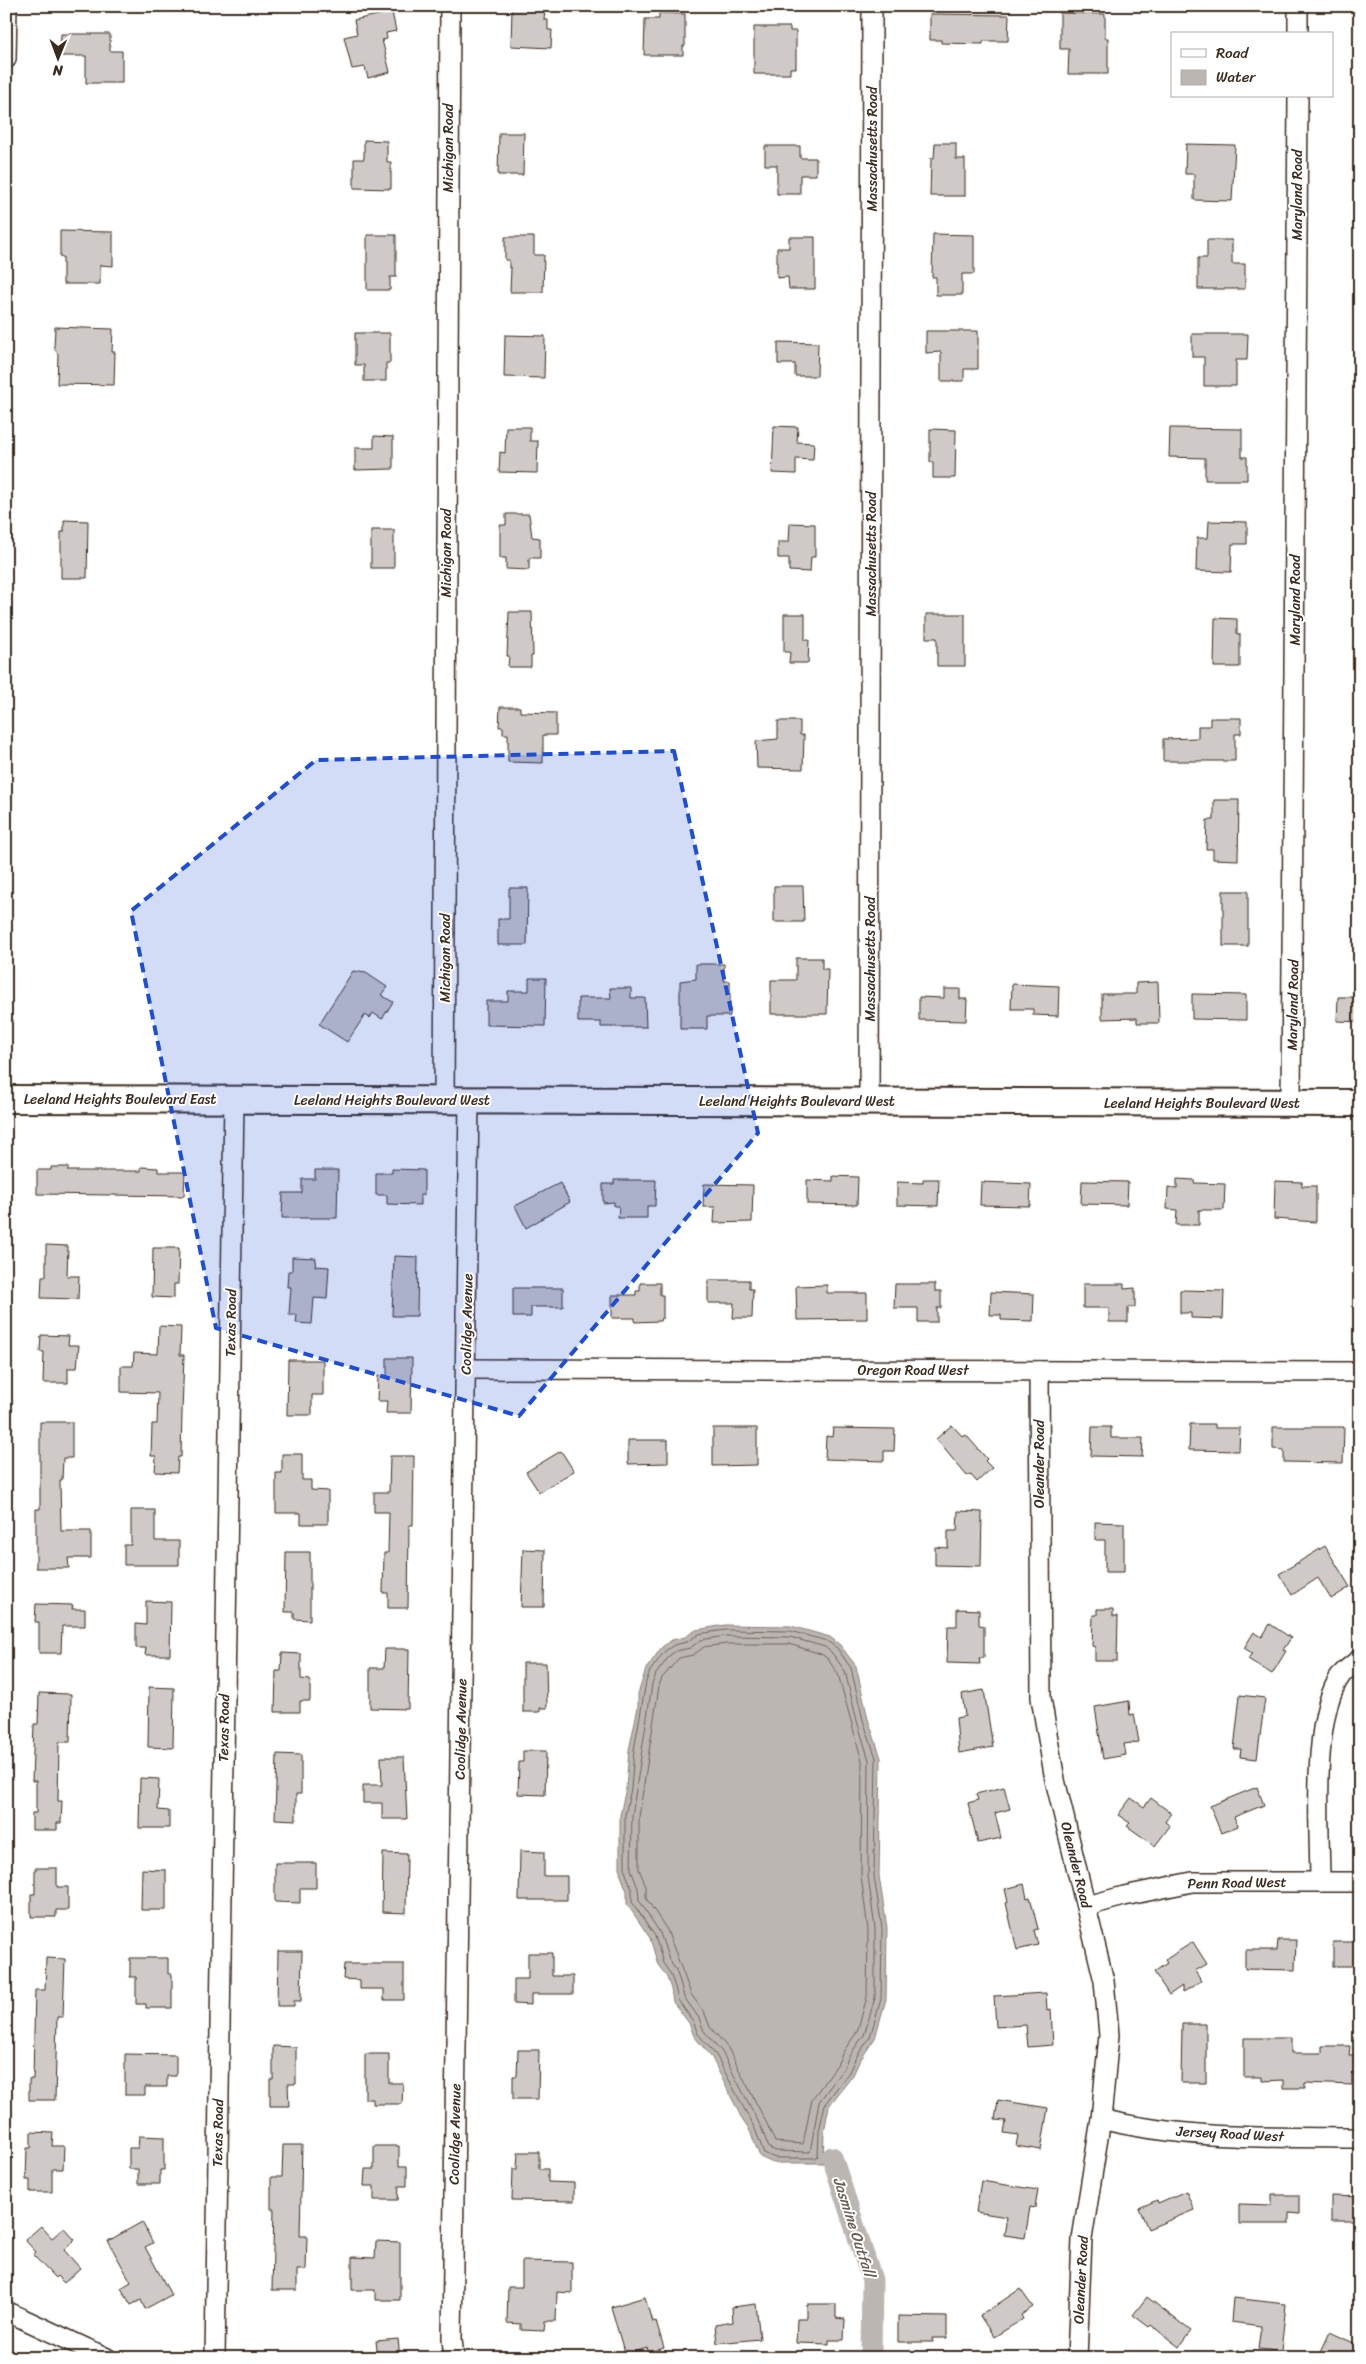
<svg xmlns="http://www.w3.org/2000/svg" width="1366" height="2364" viewBox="0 0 1366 2364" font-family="Sriracha,sans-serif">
	<rect width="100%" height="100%" fill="#fff"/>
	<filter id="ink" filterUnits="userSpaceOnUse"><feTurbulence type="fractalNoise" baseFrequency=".02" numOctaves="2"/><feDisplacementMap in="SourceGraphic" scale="10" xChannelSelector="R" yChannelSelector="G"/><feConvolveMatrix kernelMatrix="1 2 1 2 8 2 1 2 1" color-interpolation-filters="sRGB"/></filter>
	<g filter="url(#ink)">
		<path fill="#bcb6b3" stroke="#887e77" d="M725 1625 791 1626 830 1637 840 1645 856 1666 868 1719 881 1758 879 1876 887 1928 886 1999 875 2038 859 2062 853 2075 829 2106 824 2132 823 2163H773L760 2157 750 2131 743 2121 712 2058 694 2036 689 2023 673 2002 671 1989 666 1975 658 1965 650 1938 627 1904V1891L620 1873V1815L626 1788 629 1750 638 1707V1694L646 1669 662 1647 672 1640 685 1637 696 1630Z"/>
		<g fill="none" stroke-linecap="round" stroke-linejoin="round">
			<g stroke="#6f625a" stroke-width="1">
				<path d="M726 1630 790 1631 827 1641 837 1648 851 1668 863 1720 876 1758 874 1876 882 1928 881 1999 870 2037 855 2059 849 2072 825 2104 819 2131 818 2156 816 2158H775L764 2153 755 2129 716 2055 698 2034 693 2021 678 2000 675 1987 670 1973 663 1963 655 1936 632 1902V1889L625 1871V1815L631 1789 634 1750 646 1682 650 1671 665 1651 674 1645 687 1642 699 1634Z"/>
				<path d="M726 1636 790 1637 825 1647 832 1653 845 1671 857 1721 869 1760 868 1876 875 1929V1998L864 2035 849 2056 843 2069 819 2102 810 2152 776 2151 769 2148 761 2127 722 2052 704 2031 699 2018 684 1997 681 1985 676 1970 669 1960 660 1933 639 1900 638 1888 631 1870 632 1816 652 1684 656 1674 670 1655 676 1651 690 1648 701 1640Z"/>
				<path d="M727 1644H789L821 1654 827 1658 838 1674 862 1761 861 1876 868 1930 867 1997 857 2032 843 2052 837 2065 812 2099 803 2144 775 2142 767 2124 728 2048 710 2027 705 2014 691 1994 667 1930 646 1898V1886L639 1869V1817L659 1686 662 1678 679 1658 693 1655 704 1647Z"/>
			</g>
			<path stroke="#bcb6b3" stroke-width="21" d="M832 2157 872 2280 871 2358"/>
		</g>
		<g fill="#cfcac7" stroke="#3b2a1e">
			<path d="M512 8 545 9 544 20H548V30H552L551 48 511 46Z"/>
			<path d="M392 12 396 31 386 33 387 39 382 40 390 72 368 78 365 67 352 69 344 37 357 34 354 20Z"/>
			<path d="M659 13 685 14V46H683V55H644L645 19H659Z"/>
			<path d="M1060 13 1105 14V38H1108V74H1068L1069 49H1060Z"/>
			<path d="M930 14 1009 15 1008 41H983V44L941 43V40H930Z"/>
			<path d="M754 27H790V31H796V68H790V74H754Z"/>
			<path d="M61 34H110V51H122V83H86V56H60Z"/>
			<path d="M499 133H524L523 175H498Z"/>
			<path d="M364 140 387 141V162H391V189L354 188V159H364Z"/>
			<path d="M935 143H956V159H965V196H930L931 158H934Z"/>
			<path d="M1186 144 1235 145 1232 201 1194 200V174H1185Z"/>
			<path d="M765 146H800V158H816V175H800V194H777V165H765Z"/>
			<path d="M60 231 113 232V266L100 265V284H63V257H60Z"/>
			<path d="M933 234 974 235V274H962V295H936V277H932Z"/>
			<path d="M367 235H396V277H390V290H367Z"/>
			<path d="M505 237H534V255H544L543 292H510L511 268H509V260H505Z"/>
			<path d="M789 237H815V289H789L788 277 777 278V248H789Z"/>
			<path d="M1207 240H1232V264H1245V289H1198V258H1207Z"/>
			<path d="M55 327 113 329 112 352H115L114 385 57 384 58 354 54 348Z"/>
			<path d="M926 331H978V369H964V381H941V352L926 353Z"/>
			<path d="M355 333H390V363H386V381H364V365H355Z"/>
			<path d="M1192 334H1248L1247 360H1236V386H1204V357H1192Z"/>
			<path d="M505 335 545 336 544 378 504 377Z"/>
			<path d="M778 342 818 343 817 376H795V364H778Z"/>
			<path d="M774 426 798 427 797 442 814 443 813 460 796 459V474L772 473Z"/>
			<path d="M506 427H530V441H538L537 473 499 472 500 452 505 453Z"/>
			<path d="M1170 428 1242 429V457H1247V480H1205V458L1169 457Z"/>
			<path d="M930 429 956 430 955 478H933V462H930Z"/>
			<path d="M374 436 393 437V469L355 470V448H374Z"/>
			<path d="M506 514H529L532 537 540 538V558H529V570L506 569V558H500V525H506Z"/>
			<path d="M64 520 88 521 87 578H61V532H64Z"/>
			<path d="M1209 521 1247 522V544H1232L1231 572 1196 571 1197 538H1208Z"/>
			<path d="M790 523 815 524V557H811L810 572 789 571V558H778V542H789Z"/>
			<rect x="371" y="530" width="23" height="38"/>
			<path d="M509 612H532L533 656H531V667H508L509 656H507Z"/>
			<path d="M784 614H805V640H809L808 663H789L790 652H784Z"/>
			<path d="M926 614H965V666H937V638H926Z"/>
			<path d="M1215 618 1237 619V634H1240V667H1214Z"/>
			<path d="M500 707H520V712L556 713V735H543V763L508 762V734H503V727H499Z"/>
			<path d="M1210 718H1241V734H1235V761H1163V739L1198 738V726H1210Z"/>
			<path d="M778 721H800V735H804L803 769 757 768 756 741 778 739Z"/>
			<path d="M1214 800H1239L1238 860 1213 859V849H1206L1207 820H1214Z"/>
			<path d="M774 886H803L804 922H774Z"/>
			<path d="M509 888H528L527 945H498V919H509Z"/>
			<rect x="1223" y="891" width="25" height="55"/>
			<path d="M796 958H822V969H828L827 1014H771V980H796Z"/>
			<path d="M696 964H724V981H730V1016H707V1029H680V981L696 979Z"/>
			<path d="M353 971 366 973 387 987 381 995 393 1002 382 1019 373 1013 370 1018 365 1015 347 1042 319 1024Z"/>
			<path d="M529 978H546L545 1026 486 1025V1001H508V991H529Z"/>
			<path d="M1158 982 1159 1023H1137V1018L1102 1019V994H1136V983Z"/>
			<path d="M1012 984 1059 986 1058 1016 1033 1015V1009H1011Z"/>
			<path d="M610 988H631V998H645L646 1027H601V1022H578V998H611Z"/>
			<path d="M944 989H960V999H967L966 1021 919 1020V997L944 998Z"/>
			<path d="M1192 994 1246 995V1020L1192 1019Z"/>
			<path d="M1338 997H1360V1022L1337 1021Z"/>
			<path d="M51 1167H68V1171H141V1167L158 1168V1172H185L184 1196 37 1194V1170H51Z"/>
			<path d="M392 1169 424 1170V1195H420V1205L387 1204V1195H376V1173H392Z"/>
			<path d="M315 1170H338L337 1218H282L283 1193H302V1179H315Z"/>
			<path d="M833 1176 858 1177 857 1205 807 1204V1180L833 1181Z"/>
			<path d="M923 1179H939L938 1206 897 1205V1182L923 1183Z"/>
			<path d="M1177 1179 1194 1180V1183L1225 1184 1224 1210H1199V1225H1176L1177 1210 1167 1209 1168 1187 1177 1188Z"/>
			<path d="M614 1180H656L655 1206H647V1218H618L619 1206H614V1202L603 1203V1184H614Z"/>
			<path d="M1082 1181 1128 1182 1127 1205 1081 1204Z"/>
			<path d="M1275 1181 1302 1182V1186H1316V1222L1274 1219Z"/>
			<path d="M981 1182 1031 1184 1030 1206 980 1205Z"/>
			<path d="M560 1183 570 1202 526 1228 515 1206Z"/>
			<path d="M704 1184 753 1185 752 1222 714 1223 715 1207H703Z"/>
			<path d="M46 1245 68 1246 67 1276H79L78 1299 41 1298 42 1276H46Z"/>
			<path d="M153 1248H179L178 1284H174V1298L152 1297Z"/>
			<path d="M394 1256 418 1257 417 1316H392Z"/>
			<path d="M292 1257 316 1258 315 1266 329 1267 327 1299 314 1298 312 1324 296 1323 297 1315H289L291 1287H287L288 1271H292Z"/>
			<path d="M708 1280H749V1289H753L752 1318H733L734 1303H708Z"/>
			<path d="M640 1283H660V1295H663V1318H661L660 1321 635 1322V1318H612V1295H636V1291H640Z"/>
			<path d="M895 1284H935V1291H941V1308H937V1322H918V1308H894Z"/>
			<path d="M1083 1284H1124V1289L1135 1288V1307H1128V1322H1109V1308H1083Z"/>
			<path d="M827 1285V1293H867V1319L797 1320 796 1286Z"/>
			<path d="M513 1288H563V1307H531V1317H513Z"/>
			<path d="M1180 1290 1224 1291 1223 1319 1191 1318V1313H1180Z"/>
			<path d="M991 1292 1034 1294 1033 1321 1001 1320V1315H990Z"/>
			<path d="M159 1326 181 1327 180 1355H184L182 1412 181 1457H178L177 1473 155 1472 156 1456H151L152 1424H157L158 1393 121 1392V1366H133L134 1353 158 1354Z"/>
			<path d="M41 1335 69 1336 68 1345H79L77 1368H68V1383H43L44 1352H40Z"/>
			<path d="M387 1358H412L411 1413H386L387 1401H377L378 1376 387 1377Z"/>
			<path d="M288 1360H323V1395H312V1415H287Z"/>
			<path d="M40 1422H72V1458H63L62 1480H60L61 1531H91V1558H68L69 1568H36V1509H40Z"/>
			<path d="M1190 1424H1215V1428H1240L1239 1451 1189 1450Z"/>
			<path d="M952 1425 963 1437 966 1435 987 1459 985 1461 992 1468 977 1482 970 1474 967 1476 936 1439Z"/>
			<path d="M1092 1427H1111V1438H1143L1142 1457 1091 1456Z"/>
			<path d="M1273 1427H1344L1343 1463 1284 1462V1450L1273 1449Z"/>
			<path d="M713 1428H757V1465L713 1466Z"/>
			<path d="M833 1428 895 1429 894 1451H884V1461L825 1459 826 1436 832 1437Z"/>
			<path d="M628 1440H668V1463L628 1464Z"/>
			<path d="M561 1451 574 1471 539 1492 526 1472Z"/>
			<path d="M282 1454H302V1480H311V1490L328 1491V1524H301V1513H276V1473H282Z"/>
			<path d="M390 1456H414L413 1525H409L408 1608H388V1593H383L384 1553H388L389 1512H374V1492H389Z"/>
			<path d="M131 1510H155V1541H179V1565H124V1545H131Z"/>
			<path d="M958 1511 982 1512 981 1566 935 1565V1547L948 1548V1531H957Z"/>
			<path d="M1095 1522 1124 1523V1572H1105V1540H1095Z"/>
			<path d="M1325 1546 1350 1587 1331 1599 1318 1578 1292 1595 1279 1574Z"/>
			<path d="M523 1549 545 1550 544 1607H521Z"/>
			<path d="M286 1552H310V1620L294 1619V1612H285Z"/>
			<path d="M146 1601 171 1602 170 1655H145L146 1648H136V1624L146 1625Z"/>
			<path d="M36 1604 73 1605 72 1609H85V1626H62L61 1653H39V1622H35Z"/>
			<path d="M957 1609 979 1610V1625L984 1626V1658H979L980 1664 947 1663 948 1626H957Z"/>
			<path d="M1097 1609H1113V1616H1118L1117 1661H1095V1647L1092 1646 1093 1615H1097Z"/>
			<path d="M1270 1624 1291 1638 1283 1650 1286 1651 1272 1674 1248 1659 1252 1653 1244 1648 1254 1632 1262 1637Z"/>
			<path d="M385 1649H409L408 1709 370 1708V1668H384Z"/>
			<path d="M282 1653 301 1654V1679L310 1680V1701H300V1712H275L276 1671H281Z"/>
			<path d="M523 1663H546L547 1708H540V1712H523Z"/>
			<path d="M149 1687 174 1688 173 1748 148 1747Z"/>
			<path d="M984 1690 993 1747 959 1753 956 1718 965 1716 962 1694Z"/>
			<path d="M39 1693 71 1694 70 1742H59L58 1801H62L61 1823H57V1830H32V1813H36V1781H32L34 1724H38Z"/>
			<path d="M1240 1695 1265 1698 1257 1759 1240 1757 1241 1749H1234Z"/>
			<path d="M1129 1701 1130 1715 1134 1714 1139 1742 1124 1744 1126 1755 1103 1759 1095 1707Z"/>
			<path d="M523 1751H546L545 1795 518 1794 519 1762H523Z"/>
			<path d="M277 1754 301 1755V1794H296V1820L275 1819Z"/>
			<path d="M381 1757H404L407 1819H382V1803H363V1785H382Z"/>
			<path d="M140 1778 159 1779 158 1810 169 1811V1828H139Z"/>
			<path d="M1004 1787 1010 1809 995 1813 1001 1838 978 1843 968 1803 978 1800 976 1794Z"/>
			<path d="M1257 1787 1264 1805 1234 1817 1238 1826 1221 1833 1210 1806Z"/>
			<path d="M1131 1798 1144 1807 1151 1798 1171 1813 1165 1822 1170 1826 1155 1846 1127 1826 1130 1823 1118 1815Z"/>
			<path d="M520 1851 544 1852V1876H567V1900H519Z"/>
			<path d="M383 1853 407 1854 406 1913 382 1912Z"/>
			<path d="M275 1863H316V1888H300V1903L275 1902Z"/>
			<path d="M35 1868H57V1887H68V1910H56V1917H31V1894H35Z"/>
			<path d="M142 1869 166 1870V1910H141Z"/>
			<path d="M1024 1884 1027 1898 1030 1897 1038 1929 1034 1930 1038 1945 1017 1950 1006 1903 1008 1902 1005 1889Z"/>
			<path d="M1278 1940H1296L1295 1970 1245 1969V1950H1277Z"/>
			<path d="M1193 1942 1207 1964 1195 1971 1201 1981 1182 1993V1986L1169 1995 1154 1972 1167 1963 1165 1960Z"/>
			<rect x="1333" y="1942" width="27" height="24"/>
			<path d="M278 1951H302L301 2001H294V2006H277Z"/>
			<path d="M528 1953H552V1976H573V1994H531V2005L514 2004V1979H528Z"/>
			<path d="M46 1958 65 1959 63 2017H57L55 2100H29V2079H33L35 1990H45Z"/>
			<path d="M130 1958H168V1974H172V2008H146V2004H136V1977H130Z"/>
			<path d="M344 1964H404V2000H384V1989H360V1980L343 1979Z"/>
			<path d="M1046 1993 1047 2010 1051 2009 1053 2045 1028 2047 1026 2025 996 2027 994 1996Z"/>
			<path d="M1182 2024H1206V2083H1181Z"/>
			<path d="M1244 2038H1291V2053H1322V2046H1350L1349 2055H1360V2074H1352V2085L1305 2083V2088H1284V2080L1262 2081V2077H1244Z"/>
			<path d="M273 2046 296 2047V2084H288L289 2106H270V2079H273Z"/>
			<path d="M518 2050H539L538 2099H513V2076H517Z"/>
			<path d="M125 2054 176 2055V2076H167V2087H145V2095H125Z"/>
			<path d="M365 2054H389V2083H403L402 2104H373V2099H365Z"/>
			<path d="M998 2100 1048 2108 1041 2150 1016 2146 1018 2135 1004 2133 1006 2121 995 2120Z"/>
			<path d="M31 2132 53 2133 52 2146H64L63 2169H52V2192H30V2180H26L27 2148H31Z"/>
			<path d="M139 2136 164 2137V2170H160V2184H138V2169H129V2148H138Z"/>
			<path d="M283 2145H302L300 2236H307L306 2270H297V2290H272L274 2209H271V2177H282Z"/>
			<path d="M374 2146H399V2166H407V2186H399L398 2200H374V2186H364L365 2169H374Z"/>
			<path d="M518 2152H539V2169H548V2182L574 2183V2201L512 2200 513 2169H517Z"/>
			<path d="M981 2181 1038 2190 1035 2208 1030 2207 1025 2238 1004 2235 1007 2217 976 2212Z"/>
			<path d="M1186 2191 1194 2210 1148 2229 1139 2208 1157 2200 1158 2203Z"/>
			<path d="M1272 2195H1299V2214L1289 2213V2224H1239V2204L1272 2205Z"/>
			<path d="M1331 2196 1360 2197V2221H1331Z"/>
			<path d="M142 2222 153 2243 145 2247 171 2295 145 2309 141 2300 131 2305 121 2288 131 2282 108 2241Z"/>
			<path d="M41 2226 52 2238 64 2228 75 2240 64 2250 80 2268 64 2283 57 2276 55 2278 33 2255 36 2252 25 2240Z"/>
			<path d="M376 2241 400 2242V2300H375V2290H352V2257L375 2258Z"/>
			<path d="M522 2261 572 2262V2293L557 2292 556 2321H545L544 2331 521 2330V2324L507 2323 508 2287H522Z"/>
			<path d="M1020 2289 1033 2307 1021 2315 1023 2319 994 2337 980 2316Z"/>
			<path d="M645 2297 652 2322 656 2321 664 2348 649 2353 647 2348 625 2355 611 2307Z"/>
			<path d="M1147 2297 1191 2331 1179 2347 1151 2325 1149 2327 1133 2315Z"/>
			<path d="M1233 2298 1286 2304 1281 2351 1258 2349 1261 2326 1231 2322Z"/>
			<path d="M756 2304 760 2339 717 2343 715 2325 733 2322 732 2307Z"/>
			<path d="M807 2304H836V2318L845 2319 844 2340H829V2344L796 2343 797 2318H807Z"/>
			<path d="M898 2316 947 2317V2338H932L933 2342H898Z"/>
			<path d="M1330 2332 1360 2346V2358H1318Z"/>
			<path d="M398 2339 400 2358H378L376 2341Z"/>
		</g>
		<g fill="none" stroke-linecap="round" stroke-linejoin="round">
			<defs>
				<g id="street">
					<path d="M1298 34V6"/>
					<path d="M6 59 7 6"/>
					<path d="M444 1100 450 6"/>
					<path d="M869 1101 872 6"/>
					<path d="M1291 1103 1298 96"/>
					<path d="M466 1369 1360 1372"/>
					<path d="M1039 1371 1041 1698 1055 1780 1104 1981 1109 2035 1101 2119 1082 2239 1077 2358"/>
					<path d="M1320 1882C1320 1830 1310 1715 1342 1674 1347 1669 1354 1664 1360 1659"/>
					<path d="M1087 1906 1124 1896 1192 1882H1360"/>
					<path d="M1101 2119C1186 2140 1273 2137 1360 2138"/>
					<path d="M6 2311 107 2358"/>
					<path d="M215 2358 234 1099"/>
					<path d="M454 2358 452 2339 469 1100"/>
				</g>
				<path id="secondary" d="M6 1099 1360 1103"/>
			</defs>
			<use href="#street" stroke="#3b2a1e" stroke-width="22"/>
			<use href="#secondary" stroke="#3b2a1e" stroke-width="30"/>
			<use href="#street" stroke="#fff" stroke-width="19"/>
			<use href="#secondary" stroke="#fff" stroke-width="26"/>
		</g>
	</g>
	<path fill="#1d4ed8" fill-opacity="0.2" stroke="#1d4ed8" stroke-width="4" stroke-dasharray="10 6" stroke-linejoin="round" d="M674 751 758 1133 519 1416 216 1328 131 911 316 760Z"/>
	<g text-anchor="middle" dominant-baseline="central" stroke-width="4" stroke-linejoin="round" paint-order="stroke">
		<g font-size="14" fill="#3b2a1e" stroke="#fff">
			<text transform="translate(448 148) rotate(-90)">Michigan Road</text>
			<text transform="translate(872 149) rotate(-90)">Massachusetts Road</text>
			<text transform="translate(1297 195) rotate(-90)">Maryland Road</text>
			<text transform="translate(446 553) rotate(-90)">Michigan Road</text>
			<text transform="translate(871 554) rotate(-90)">Massachusetts Road</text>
			<text transform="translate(1295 600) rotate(-90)">Maryland Road</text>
			<text transform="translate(445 958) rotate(-90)">Michigan Road</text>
			<text transform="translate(870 959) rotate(-90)">Massachusetts Road</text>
			<text transform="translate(1293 1005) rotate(-89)">Maryland Road</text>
			<text x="120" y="1099">Leeland Heights Boulevard East</text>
			<text x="392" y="1100">Leeland Heights Boulevard West</text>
			<text x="797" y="1101">Leeland Heights Boulevard West</text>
			<text x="1202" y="1103">Leeland Heights Boulevard West</text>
			<text transform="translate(231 1323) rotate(-89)">Texas Road</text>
			<text transform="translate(467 1324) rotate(-89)">Coolidge Avenue</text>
			<text x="913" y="1370">Oregon Road West</text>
			<text transform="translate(1039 1464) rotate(-90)">Oleander Road</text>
			<text transform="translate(224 1728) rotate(-89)">Texas Road</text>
			<text transform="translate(461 1729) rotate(-89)">Coolidge Avenue</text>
			<text transform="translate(1076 1865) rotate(76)">Oleander Road</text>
			<text transform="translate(1237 1883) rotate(-1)">Penn Road West</text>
			<text transform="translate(218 2133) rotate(-89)">Texas Road</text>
			<text transform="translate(455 2134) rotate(-89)">Coolidge Avenue</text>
			<text transform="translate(1230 2134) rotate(3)">Jersey Road West</text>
			<text transform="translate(1081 2280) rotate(-87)">Oleander Road</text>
		</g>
		<g font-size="15" font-style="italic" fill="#685b52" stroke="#fff">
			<text transform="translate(854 2227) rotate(72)">Jasmine Outfall</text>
		</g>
	</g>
	<rect width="1366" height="2364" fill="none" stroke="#fff" stroke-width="25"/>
	<rect x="12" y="12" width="1341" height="2339" fill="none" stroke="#3b2a1e" stroke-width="2" filter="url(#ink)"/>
	<rect x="1171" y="32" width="162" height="65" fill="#ffffff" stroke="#b1aaa5"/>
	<rect x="1181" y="49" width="25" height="8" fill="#ffffff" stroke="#b1aaa5"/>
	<text x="1216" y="58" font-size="15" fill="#3b2a1e">Road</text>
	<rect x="1181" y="70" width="25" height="15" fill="#bcb6b3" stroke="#b1aaa5"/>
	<text x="1216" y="82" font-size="15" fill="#3b2a1e">Water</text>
	<g transform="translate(58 58) rotate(181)" stroke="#ffffff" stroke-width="4" paint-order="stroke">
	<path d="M0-4L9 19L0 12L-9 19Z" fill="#3b2a1e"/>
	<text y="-8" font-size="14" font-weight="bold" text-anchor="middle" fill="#3b2a1e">N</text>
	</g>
</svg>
